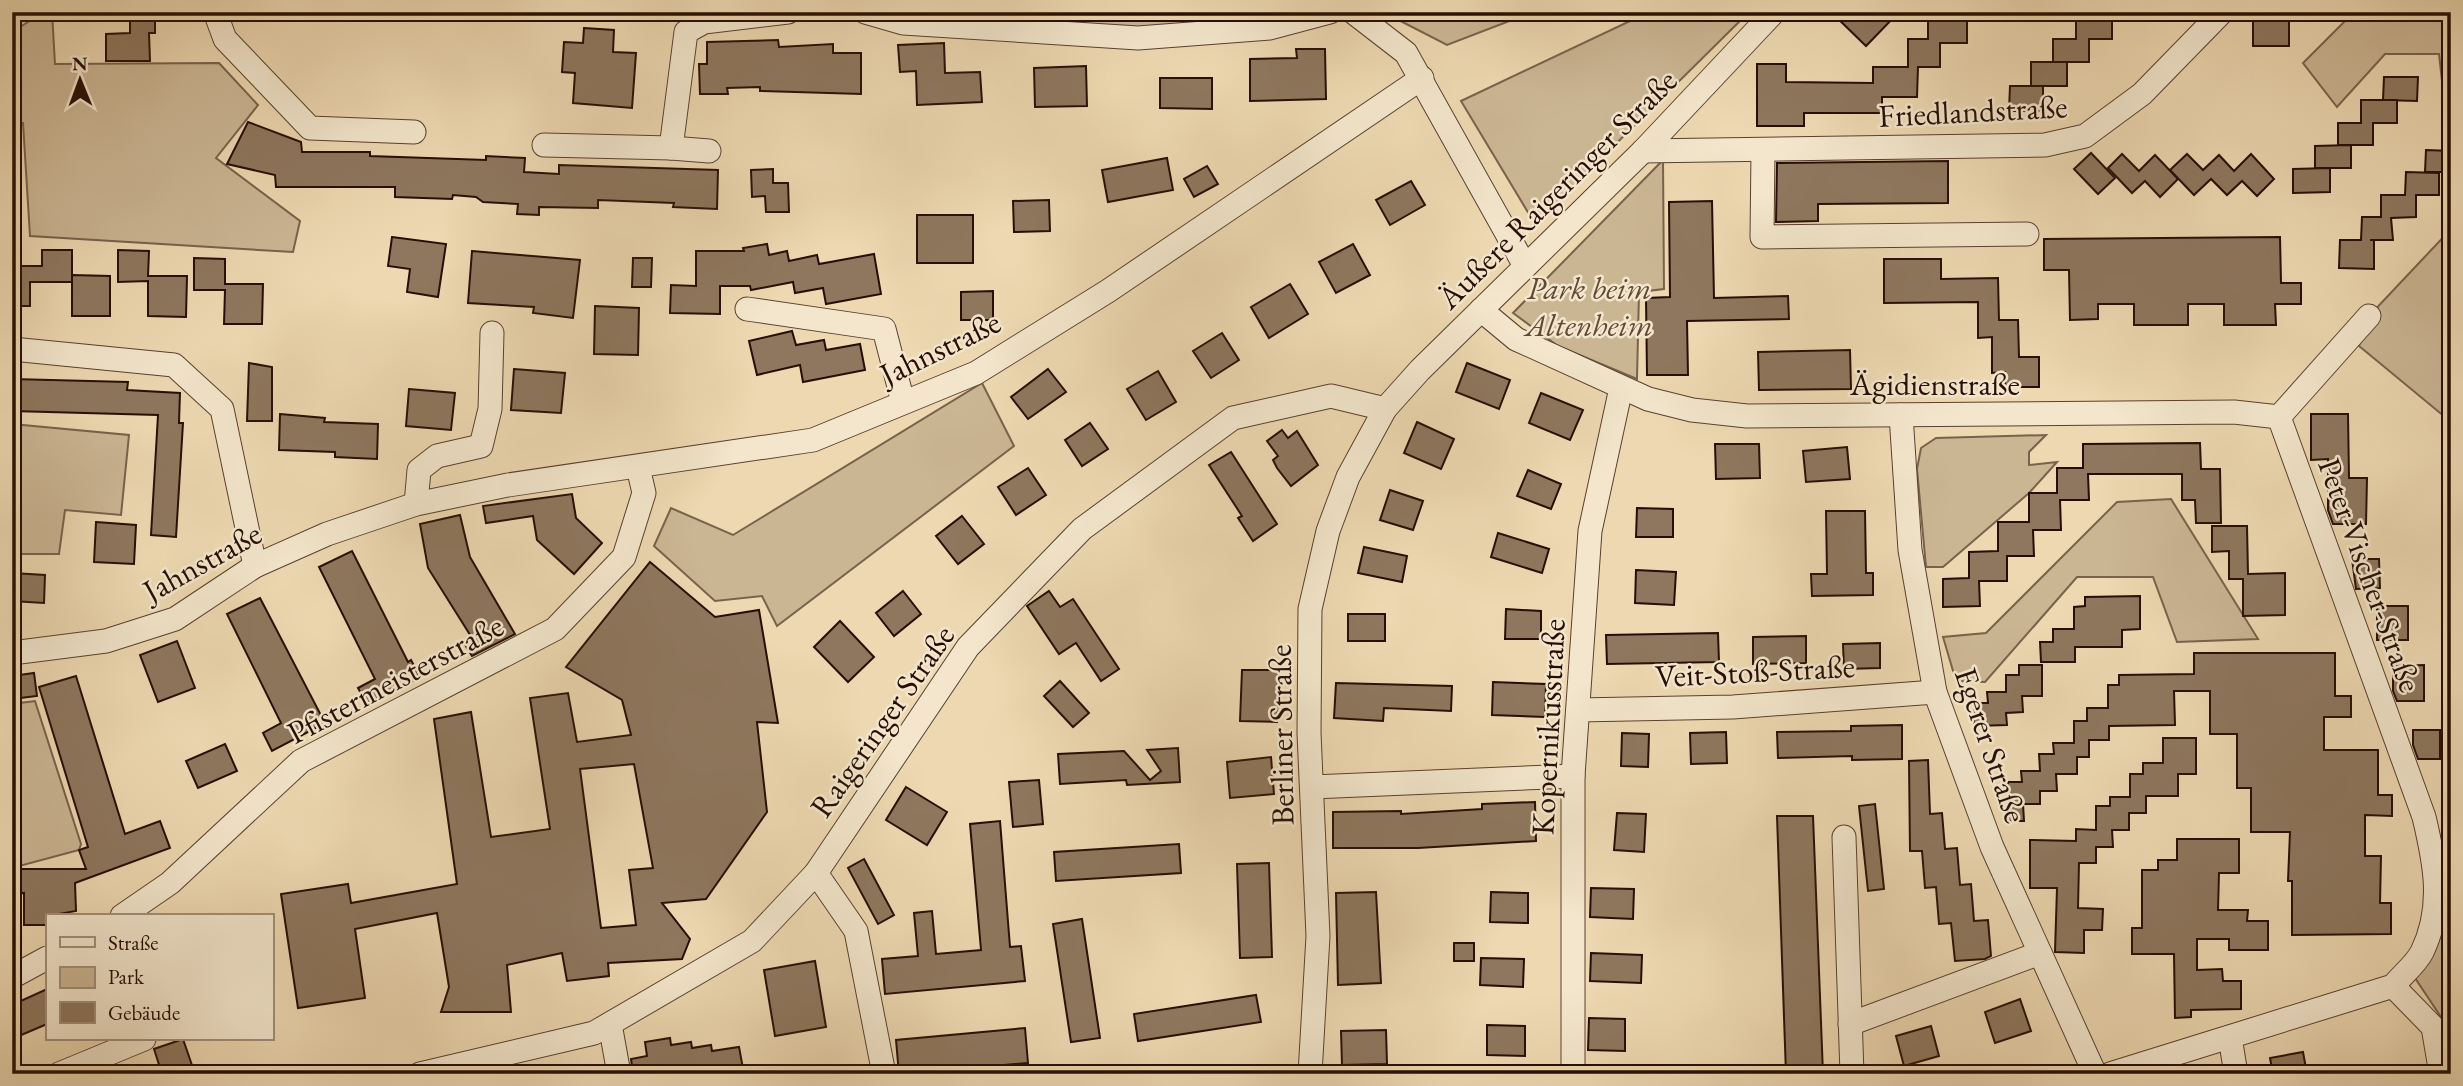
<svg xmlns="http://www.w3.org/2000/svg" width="2463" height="1086" viewBox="0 0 2463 1086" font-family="'EB Garamond',serif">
	<rect width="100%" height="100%" fill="#edd8b1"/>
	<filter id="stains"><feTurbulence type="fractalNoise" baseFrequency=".00286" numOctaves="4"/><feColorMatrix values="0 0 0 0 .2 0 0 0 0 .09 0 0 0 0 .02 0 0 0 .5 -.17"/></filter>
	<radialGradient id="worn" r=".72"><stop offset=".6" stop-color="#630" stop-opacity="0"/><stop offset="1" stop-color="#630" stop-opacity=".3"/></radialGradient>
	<g fill="#cbb694" stroke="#79624c" stroke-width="2">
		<path d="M44 12H52L55 64 219 63 258 105 216 158 300 221 293 252 30 236 23 123H12V32Z"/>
		<path d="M936 12H1301L1272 21 1140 28 936 18Z"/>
		<path d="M1383 12H1533L1447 45Z"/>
		<path d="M1649 12H1749L1535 224 1461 101Z"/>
		<path d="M2354 12H2451V93L2443 90 2439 54H2385L2337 107 2303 63Z"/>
		<path d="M1663 160 1664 289 1639 292 1637 379 1558 346 1513 313Z"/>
		<path d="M2451 229V422L2359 346 2369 316Z"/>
		<path d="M982 383 1014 446 777 626 762 596 715 601 654 546 671 508 733 535Z"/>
		<path d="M12 424 129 435 121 515 65 510 59 554H12Z"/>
		<path d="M2046 435 2029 452V465L2057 462 2029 493 1943 567H1926L1917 469 1921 448 1936 438Z"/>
		<path d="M2171 499 2258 639 2177 642 2153 577H2077L1985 682 1956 681 1943 637 1986 633 2117 502Z"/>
		<path d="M35 701 81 844 79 850 12 868V704Z"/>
		<path d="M2448 924H2451V1015L2441 1017 2415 978Z"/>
	</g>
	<g fill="#8e775e" stroke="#270e05" stroke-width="2" fill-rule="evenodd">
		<path d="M130 12H155V33H149L150 61H106V34L130 33Z"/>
		<path d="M1831 12H1899L1866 46Z"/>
		<path d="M2112 15V39H2089V62H2053V39H2076V16Z"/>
		<path d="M1928 16 1967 17V43H1940V67H1918L1917 97H1882V113H1804V126H1757V64H1786V82L1873 83V67H1908V39H1928Z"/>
		<rect x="2253" y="18" width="36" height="28"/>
		<path d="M584 28 614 30 613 52 636 53 632 108 573 103 575 73 562 72 564 42 583 43Z"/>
		<path d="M778 40 779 47 833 44V53H861V94L760 91V87L727 88 728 94H700L699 64H707V42Z"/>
		<path d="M944 43 945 73 980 72 982 102 917 105 916 71 900 72 898 45Z"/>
		<path d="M1296 49H1325L1326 99 1250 101V59L1297 58Z"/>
		<rect x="2031" y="62" width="36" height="24"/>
		<path d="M1086 66 1087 106 1035 107 1034 68Z"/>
		<path d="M2384 77H2418L2417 101 2383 100Z"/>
		<path d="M1160 78H1212V109L1160 108Z"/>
		<path d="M2010 86H2043V111H2009Z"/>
		<path d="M2361 100H2397V123H2373V145H2338V123H2361Z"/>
		<path d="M248 122 301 142 302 152H370V156L486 160V156L525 158 524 172 559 174V165L718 170 717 209 673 207 674 203 598 200V208L539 207V215L517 214 518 204 483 202 476 197 453 195 452 199 395 197V187H276L275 175 227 164Z"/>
		<path d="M2351 145V168H2315V146Z"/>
		<path d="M2426 150 2451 151V172H2425Z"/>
		<path d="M2091 153 2115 178 2098 194 2074 169Z"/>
		<path d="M2122 154 2139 171 2155 155 2178 179 2160 197 2145 181 2132 193 2108 168Z"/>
		<path d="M2187 154 2203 170 2219 155 2234 171 2251 154 2274 179 2257 196 2242 181 2227 195 2211 179 2194 195 2170 170Z"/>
		<path d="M1167 158 1173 190 1108 202 1102 170Z"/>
		<path d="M1948 161V203L1818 204V221L1776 222 1777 163Z"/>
		<path d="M1207 166 1218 184 1194 197 1184 179Z"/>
		<path d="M2330 168V192L2293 193V169Z"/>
		<path d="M773 169V183H788L789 212H766L765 196 752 197 751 170Z"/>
		<path d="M2406 172 2439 173V195H2416V217L2391 218 2393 240H2370H2374V269L2339 268 2340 240H2361L2362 217H2381V195H2405Z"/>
		<path d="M1411 181 1425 205 1390 225 1376 200Z"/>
		<path d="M1049 200 1050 231 1014 232 1013 201Z"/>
		<path d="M1712 201 1714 298 1788 296 1789 319 1687 321 1688 375H1647L1646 298 1670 297 1669 202Z"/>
		<rect x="917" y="215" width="56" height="48"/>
		<path d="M392 237 446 244 438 297 407 292 410 269 388 266Z"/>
		<path d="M2280 237 2281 283H2301V304H2275L2276 325H2224V304H2188V325H2134V304H2098V319L2070 320 2069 270H2044V239Z"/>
		<path d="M767 244 769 255 787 251 789 261 817 255 819 264 874 254 881 294 826 304 823 288 795 293 793 282 751 290 750 286H720V314L670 313 671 285 696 286V251H744L743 248Z"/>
		<path d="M1353 244 1370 275 1336 293 1319 262Z"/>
		<path d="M42 250H72V282H30V306H12V266H42Z"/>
		<path d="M118 250 149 251 148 276H187L186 317 148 316V281L118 282Z"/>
		<path d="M472 251 580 260 573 318 533 313 534 307 468 303Z"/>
		<path d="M194 258 225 259V284H263L262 324H224L225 290H194Z"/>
		<path d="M633 258H652L651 287H632Z"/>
		<path d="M1884 259H1941V279L1998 278 1999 320H2018L2019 357H2039V387H2005V372L1992 373V337L1978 338V302L1884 303Z"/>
		<path d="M72 275 110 276V316H72Z"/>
		<path d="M1290 284 1308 314 1269 338 1251 307Z"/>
		<path d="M993 291V320H961V292Z"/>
		<path d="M595 306 639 308 638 355 594 354Z"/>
		<path d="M792 331 796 345 824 340 826 350 860 344 865 370 803 382 800 365 757 375 749 341Z"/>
		<path d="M1222 333 1239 360 1211 378 1193 351Z"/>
		<path d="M1850 350 1851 389 1759 390 1758 352Z"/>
		<path d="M249 363 272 367V421H247Z"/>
		<path d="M1467 363 1510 380 1499 409 1456 392Z"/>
		<path d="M514 369 565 373 561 413 511 410Z"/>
		<path d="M1048 369 1066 392 1028 419 1011 397Z"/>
		<path d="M1158 371 1176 402 1146 420 1127 389Z"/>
		<path d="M12 379 128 382 127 390 180 393 179 423H183L176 537 151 535 158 415 12 411Z"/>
		<path d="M409 389 455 393 451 430 406 426Z"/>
		<path d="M1541 393 1583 410 1570 440 1529 423Z"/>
		<path d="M280 414 325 418 324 422 378 424 377 459 335 457V452L279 450Z"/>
		<path d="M2311 414H2348L2349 478H2367L2366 524H2333L2328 510V459L2311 460Z"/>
		<path d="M1417 422 1454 439 1441 469 1404 453Z"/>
		<path d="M1090 423 1108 449 1082 466 1065 440Z"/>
		<path d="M1282 430 1288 438 1297 431 1318 465 1291 486 1277 468 1273 460 1278 456 1267 441Z"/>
		<path d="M2200 443 2201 469H2220L2221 523H2196L2195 500H2182V474H2088L2089 500H2060L2061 530H2033L2034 556H2007V581H1979L1980 606 1943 607V579L1969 578V552L1998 551V522H2029V493H2057V468H2083V444Z"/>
		<path d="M1715 444H1759L1760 478 1716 479Z"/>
		<path d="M1847 447 1850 479 1806 482 1803 451Z"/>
		<path d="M1231 452 1277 524 1253 541 1238 518 1242 516 1209 465Z"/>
		<path d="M1028 468 1046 495 1016 515 998 487Z"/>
		<path d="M1528 470 1561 484 1551 509 1517 496Z"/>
		<path d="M1390 490 1423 501 1413 530 1380 520Z"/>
		<path d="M572 494 576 518 602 543 574 574 537 540 533 516 486 523 483 506Z"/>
		<path d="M1637 508 1673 509V537H1636Z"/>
		<path d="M1826 511H1865L1866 573H1873V595L1812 596 1811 574H1827Z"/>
		<path d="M460 515 470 557 515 634 472 656 464 643 472 638 428 568 420 524Z"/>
		<path d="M962 516 984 544 958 564 936 536Z"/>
		<path d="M96 522 136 525 134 564 94 562Z"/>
		<path d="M2212 526H2247L2248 574 2285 573V615L2243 616V579H2229V551L2212 552Z"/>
		<path d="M1498 533 1549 549 1542 573 1491 557Z"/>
		<path d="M1364 547 1407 556 1402 582 1358 573Z"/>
		<path d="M352 551 408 662 411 660 420 677 367 705 358 688 375 679 319 567Z"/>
		<path d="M2352 559H2379L2380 588 2356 589Z"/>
		<path d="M650 562 715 617 759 610 778 723 757 722 767 812 706 899 662 903 690 939 682 959 608 963 609 976 567 981 562 953 507 965 511 1012H441L449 987 437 913 355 929 365 998 298 1008 281 894 348 884 351 903 457 884 434 719 471 712 491 837 550 829 530 698 568 693 577 742 631 735 622 700 566 667ZM634 764 653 868 629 870 636 925 601 928 580 769Z"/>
		<path d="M1636 570 1676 572 1674 605 1635 603Z"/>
		<path d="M12 573 45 575 44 603 12 601Z"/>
		<path d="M903 591 921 614 894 636 876 613Z"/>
		<path d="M1049 591 1060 607 1073 599 1119 669 1101 681 1076 643 1059 654 1027 606Z"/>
		<path d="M2140 596V629L2122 630V647H2075V662H2041L2040 642H2053V629H2074V607L2085 606V597Z"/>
		<path d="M260 598 325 723 272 751 263 733 281 723 227 614Z"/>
		<rect x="2377" y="606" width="31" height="34"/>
		<path d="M1506 609 1541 611V639H1505Z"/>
		<rect x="1348" y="614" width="37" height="27"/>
		<path d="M840 621 874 657 848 682 814 647Z"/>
		<path d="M1718 633 1719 662 1607 664 1606 635Z"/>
		<path d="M1806 636V663L1753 664V637Z"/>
		<path d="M177 641 195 688 158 702 140 655Z"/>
		<path d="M1880 643V668L1844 669 1843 644Z"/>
		<path d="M2194 653H2335V696H2351V717H2324V750H2378V795H2392V816L2365 815V856H2381L2380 903H2391V934L2292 935V881H2288L2290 832H2251V788H2237V734H2210V691H2174L2175 725 2109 726V740H2089V757H2077V774H2056L2057 791H2040V804H2023L2024 821H2008V782H2022L2021 771H2040L2039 754H2054L2053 743H2074V721H2087V708H2108V685H2119V675L2194 674Z"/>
		<path d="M2019 665H2042V696H2022L2023 712 2006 713 2007 725 1974 726V703H1988L1987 692H2006V675H2019Z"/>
		<path d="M2424 665V701H2397L2393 691V666Z"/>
		<path d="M1242 670H1278L1277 722 1240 721Z"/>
		<path d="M34 673 37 696 12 699V676Z"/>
		<path d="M76 676 125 834 160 821 170 848 75 883 76 911 47 916V925H24V893L16 894V869H86L79 850 88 847 39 687Z"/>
		<path d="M1060 681 1089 713 1073 727 1044 696Z"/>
		<path d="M1493 682 1546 684 1545 717 1492 715Z"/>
		<path d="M1336 683 1452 686 1451 711 1384 708 1383 721 1334 718Z"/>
		<path d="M1902 725V759L1852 760V756L1778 758 1777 732 1851 731V726Z"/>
		<path d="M2413 730H2440V759H2418L2413 745Z"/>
		<path d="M1726 732 1727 763 1691 764 1690 733Z"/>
		<path d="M1622 733 1649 734 1648 767 1621 766Z"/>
		<path d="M2163 738H2196V774H2178V796H2146V813H2129V830H2112L2113 847H2096V863H2079L2078 908 2103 909 2102 930H2084V953L2055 952 2057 888H2030V840L2076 841V829L2096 830V806H2110V797H2130V774H2143V763H2163Z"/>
		<path d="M225 744 237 771 198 788 186 761Z"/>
		<path d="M1178 748 1180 782 1127 785 1126 780 1060 784 1058 754 1124 751 1150 780 1161 771 1147 750Z"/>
		<path d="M1271 757 1274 794 1230 798 1227 762Z"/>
		<path d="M1928 760 1930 814 1942 813 1945 849 1957 848 1960 885 1971 884 1974 921 1988 920 1991 956 1985 959 1955 961 1951 923 1939 924 1936 887 1925 888 1922 851H1910L1909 761Z"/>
		<path d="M1039 780 1043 824 1013 827 1009 782Z"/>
		<path d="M906 787 947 812 927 845 886 820Z"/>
		<path d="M1535 802 1536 841 1418 848H1333V812L1401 811V814L1482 809V804Z"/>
		<path d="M1875 804 1884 889 1868 891 1859 806Z"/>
		<path d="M1617 813 1646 814 1644 852 1614 850Z"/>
		<path d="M1777 816H1813L1823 1074H1786Z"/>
		<path d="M1000 821 1010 947 1021 946 1025 981 885 994 882 959 918 956 914 913 932 911 936 954 981 950 970 824Z"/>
		<path d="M2177 839H2239V873H2219L2218 910H2248L2247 921H2268V950H2229V939H2197V970L2222 969 2223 981H2241V1009L2191 1010V1017L2175 1018 2174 954H2132V928H2142V870H2158V860H2177Z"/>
		<path d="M1179 844 1181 873 1056 881 1054 852Z"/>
		<path d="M864 859 894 915 878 924 848 868Z"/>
		<path d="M1269 863 1272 957 1240 958 1237 864Z"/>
		<path d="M1591 888 1634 889 1633 919 1590 917Z"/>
		<path d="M1376 892 1381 983 1338 985 1336 893Z"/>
		<path d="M1491 892 1528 893V923L1490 922Z"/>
		<path d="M1082 919 1100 1038 1071 1042 1053 924Z"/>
		<rect x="1454" y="943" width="20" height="18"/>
		<path d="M1591 953 1642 955 1641 983 1590 981Z"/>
		<path d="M1481 958 1524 959 1523 987 1480 985Z"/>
		<path d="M815 961 826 1027 775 1036 764 970Z"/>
		<path d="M47 989V1024L12 1039V1005Z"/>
		<path d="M1256 995 1261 1022 1138 1041 1134 1014Z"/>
		<path d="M2020 999 2031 1031 1995 1043 1985 1012Z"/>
		<path d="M1589 1018 1625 1019V1051L1588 1050Z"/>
		<path d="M1487 1025 1525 1026V1056L1487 1055Z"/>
		<path d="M1931 1026 1939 1056 1904 1066 1896 1036Z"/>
		<path d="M1025 1028 1028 1063 899 1074 896 1040Z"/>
		<path d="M1386 1030 1387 1064 1342 1065 1341 1031Z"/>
		<path d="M670 1038 671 1045 691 1042 692 1048 711 1045 712 1051 739 1047 744 1074H716L715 1068 680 1074H633L631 1059 647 1056 645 1042Z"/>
		<path d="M183 1039 195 1074H162L154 1049Z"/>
		<path d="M2303 1052 2307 1074H2273L2270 1058Z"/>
	</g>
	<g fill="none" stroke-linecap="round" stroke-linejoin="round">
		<defs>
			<g id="minor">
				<path d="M215 12 225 39 310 128 414 132"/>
				<path d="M865 12 903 23 1138 38 1270 28 1330 12"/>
				<path d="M1353 12 1406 53 1525 266"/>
				<path d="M544 145 671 148 686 32 704 22 788 12"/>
				<path d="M671 148 709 151"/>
				<path d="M1643 151 2045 145 2085 136 2142 94 2222 12"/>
				<path d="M1763 151 1762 237 2027 234"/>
				<path d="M747 309 884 329 903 402"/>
				<path d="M1481 310 1516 339 1648 399 1692 410 1747 416 2234 412 2279 417 2369 316"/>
				<path d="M12 349 174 365 222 409 255 566"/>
				<path d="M1901 415 1910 550 1935 692 1992 847 2095 1074"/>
				<path d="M416 504 419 470 437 456 481 446 490 409 492 333"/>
				<path d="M12 653 106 641 175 619 255 566 327 534 416 504 508 485 813 440 976 373 1108 291 1422 78"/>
				<path d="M1578 710 1733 707 1935 692"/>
				<path d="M1312 787 1573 776"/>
				<path d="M1844 837 1852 1074"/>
				<path d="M816 873 856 931 884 1074"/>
				<path d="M122 916 170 883 301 761 555 629 624 557 644 493 638 467"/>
				<path d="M12 977 47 958"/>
				<path d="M2393 986 2433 1027 2441 1074"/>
				<path d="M610 1024 619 1074"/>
				<path d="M1850 1024 2040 953"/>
				<path d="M2230 1037 2236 1074"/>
				<path d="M59 1074 144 1039"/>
				<path d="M420 1074 594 1033 752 941 816 873 968 647 1082 529 1233 418 1331 396 1385 409"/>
				<path d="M1310 1074 1318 936 1309 733 1310 609 1328 531 1348 477 1385 409 1420 370 1643 151 1774 12"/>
				<path d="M1573 1074V776L1590 531 1621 388"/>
				<path d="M2110 1074 2393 986C2402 975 2416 964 2422 952 2444 907 2435 863 2424 817L2279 417"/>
			</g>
		</defs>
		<use href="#minor" stroke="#584030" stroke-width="25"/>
		<use href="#minor" stroke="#f3e6cc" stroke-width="23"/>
	</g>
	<g text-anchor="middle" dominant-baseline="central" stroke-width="5" stroke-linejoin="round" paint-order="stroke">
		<g font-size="32" fill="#270e05" stroke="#f3e6cc">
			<text transform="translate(1973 111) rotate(-3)">Friedlandstraße</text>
			<text transform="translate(1557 189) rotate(-45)">Äußere Raigeringer Straße</text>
			<text transform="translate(940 348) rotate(-26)">Jahnstraße</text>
			<text x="1935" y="384">Ägidienstraße</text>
			<text transform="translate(202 562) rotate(-29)">Jahnstraße</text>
			<text transform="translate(2370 575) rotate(70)">Peter-Vischer-Straße</text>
			<text transform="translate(1755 671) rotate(-3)">Veit-Stoß-Straße</text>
			<text transform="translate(395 679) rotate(-28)">Pfistermeisterstraße</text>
			<text transform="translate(882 721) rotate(-55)">Raigeringer Straße</text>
			<text transform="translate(1548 727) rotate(-87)">Kopernikusstraße</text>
			<text transform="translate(1281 735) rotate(-91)">Berliner Straße</text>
			<text transform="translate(1991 745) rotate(71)">Egerer Straße</text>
		</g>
		<g font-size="32" font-style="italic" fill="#604937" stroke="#f3e6cc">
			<text x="1589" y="288">Park beim<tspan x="1589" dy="37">Altenheim</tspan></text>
		</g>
	</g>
	<rect width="2463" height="1086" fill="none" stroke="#edd8b1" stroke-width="42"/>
	<rect x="14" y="14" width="2435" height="1058" fill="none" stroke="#270e05" stroke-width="3.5"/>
	<rect x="21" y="21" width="2421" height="1044" fill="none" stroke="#270e05" stroke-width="2"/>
	<rect x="46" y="914" width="228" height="126" fill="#f3e6cc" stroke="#a1907c" stroke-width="2"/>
	<rect x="60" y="937" width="35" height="10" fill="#f3e6cc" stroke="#a1907c" stroke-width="2"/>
	<text x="108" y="950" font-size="21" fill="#270e05">Straße</text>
	<rect x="60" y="967" width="35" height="21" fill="#cbb694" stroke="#a1907c" stroke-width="2"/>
	<text x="108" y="984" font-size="21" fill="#270e05">Park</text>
	<rect x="60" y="1002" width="35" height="21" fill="#8e775e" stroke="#a1907c" stroke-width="2"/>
	<text x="108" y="1020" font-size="21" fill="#270e05">Gebäude</text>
	<g transform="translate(80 80) rotate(359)" stroke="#f3e6cc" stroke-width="5" paint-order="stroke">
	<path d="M0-5L12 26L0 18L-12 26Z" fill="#270e05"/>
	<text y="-10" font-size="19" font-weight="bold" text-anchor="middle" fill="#270e05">N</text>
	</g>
	<rect width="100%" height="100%" filter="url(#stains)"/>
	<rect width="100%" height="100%" fill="url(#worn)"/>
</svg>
